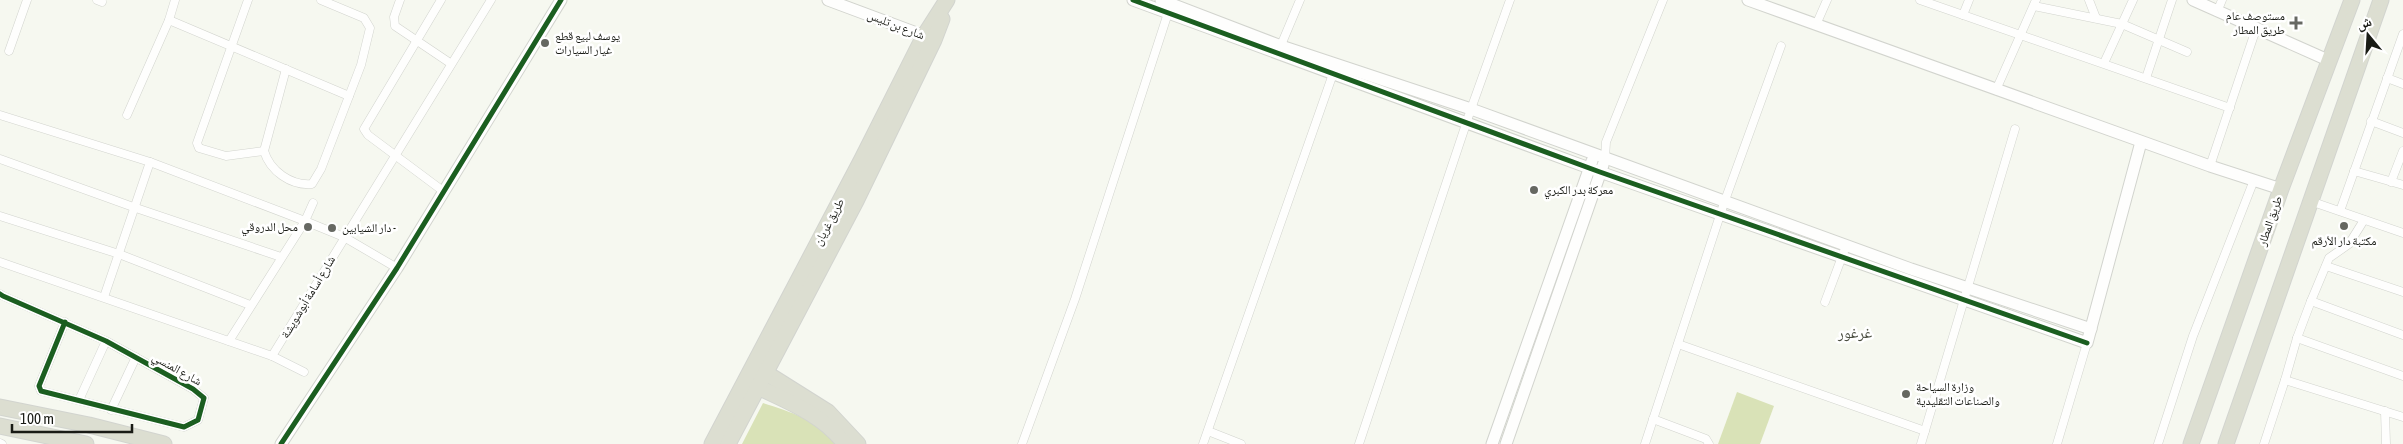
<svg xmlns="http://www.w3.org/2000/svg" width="2403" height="444" viewBox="0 0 2403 444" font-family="'Asap Condensed','Noto Naskh Arabic',sans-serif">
	<rect width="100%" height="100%" fill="#f6f8f0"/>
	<g fill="#d9e2b7">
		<path d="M1737 392 1774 406 1760 444H1718Z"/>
		<path d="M763 403C790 412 819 420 837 444H742Z"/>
	</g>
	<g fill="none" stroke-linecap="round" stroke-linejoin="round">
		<defs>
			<g id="street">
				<path d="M97 0 102 2"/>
				<path d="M248 0 197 143 199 148 226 156 264 151"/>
				<path d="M400 0 394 17 395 26 450 63"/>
				<path d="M441 0 364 129 368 135 443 191"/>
				<path d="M1920 0 2230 108"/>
				<path d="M2089 0 2096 18"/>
				<path d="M2034 6 2122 24 2187 52"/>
				<path d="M2217 12 2222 0"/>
				<path d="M1963 15 1969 0"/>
				<path d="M169 20 349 96"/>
				<path d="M1816 25 1827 0"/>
				<path d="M1279 50 1300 0"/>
				<path d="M9 51 27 0"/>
				<path d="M2104 63 2133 0"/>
				<path d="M286 69 264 151C270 171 291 186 312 184L321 169 361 65 370 28 364 18 321 0"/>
				<path d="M2146 78 2172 0"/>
				<path d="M2387 78 2403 84"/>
				<path d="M1996 90 2036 0"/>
				<path d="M0 115 150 162 305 221 344 237 397 268"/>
				<path d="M127 115 169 20 175 0"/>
				<path d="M2371 121 2403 133"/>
				<path d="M0 159 136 208 281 257"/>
				<path d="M1605 159 1606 142 1663 0"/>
				<path d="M2210 166 2256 29"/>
				<path d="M2354 171 2403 185"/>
				<path d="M2391 182 2403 151"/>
				<path d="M2310 201 2403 233"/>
				<path d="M2340 211 2403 34"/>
				<path d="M0 216 119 254 250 305"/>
				<path d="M0 262 272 356 304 372"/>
				<path d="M2326 266 2403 292"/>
				<path d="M0 294 3 296 106 341 193 389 204 398 198 420 184 427 41 391 39 386 65 322"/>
				<path d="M104 297 150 162"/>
				<path d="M2311 301 2329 258 2349 244 2364 220"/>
				<path d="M1825 302 1846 246"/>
				<path d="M2297 338 2403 376"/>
				<path d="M229 341 305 221 313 203"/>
				<path d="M1678 344 1925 431"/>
				<path d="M272 356 491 0"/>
				<path d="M2285 380 2403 417"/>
				<path d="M79 400 106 341"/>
				<path d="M111 410 136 357"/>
				<path d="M2385 411 2386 444"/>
				<path d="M1653 419 1706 439 1709 444"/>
				<path d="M1208 431 1241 444"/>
				<path d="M0 443 2 444"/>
				<path d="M1022 444 1075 299 1169 10"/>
				<path d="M1203 444 1334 71"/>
				<path d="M1359 444 1471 109 1510 0"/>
				<path d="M1645 444 1724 203 1781 46"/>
				<path d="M1921 444 2015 129"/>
				<path d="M2057 444 2087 343"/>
				<path d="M2158 444 2193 336 2254 180"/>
				<path d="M2264 444 2285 380 2297 338 2311 301 2403 335"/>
			</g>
			<g id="secondary">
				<path d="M828 0 930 38"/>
				<path d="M1133 0 1600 172 2087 343 2141 142"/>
				<path d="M1161 0 1281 46 1471 109 1911 269 2091 329"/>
				<path d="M1748 0 2210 166 2281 189"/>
				<path d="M2193 0 2330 61"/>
				<path d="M281 444 397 268 561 0"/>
				<path d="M1492 444 1592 161"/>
				<path d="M1506 444 1603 165"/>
			</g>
			<g id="highway">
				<path d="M758 368 828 412 858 444"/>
				<path d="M750 383C783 400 821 412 845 444"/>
				<path d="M0 407 89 425 164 444"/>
				<path d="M0 426 86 444"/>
				<path d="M712 444 862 159 924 36 947 0"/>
				<path d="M728 444 856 201 934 40 942 19"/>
				<path d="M2191 444 2281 189 2352 0"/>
				<path d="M2226 444 2381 0"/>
			</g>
		</defs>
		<use href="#street" stroke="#d2d4ce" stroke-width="9"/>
		<use href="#secondary" stroke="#d2d4ce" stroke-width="13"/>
		<use href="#highway" stroke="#d2d4cf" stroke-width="17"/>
		<use href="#street" stroke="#fefefd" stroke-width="8"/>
		<use href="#secondary" stroke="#fefefd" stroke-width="11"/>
		<use href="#highway" stroke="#dcded1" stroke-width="15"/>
		<defs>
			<g id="cycleway">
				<path d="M1133 0 1600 172 2087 343"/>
				<path d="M0 294 3 296 106 341 193 389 204 398 198 420 184 427 41 391 39 386 65 322"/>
				<path d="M281 444 397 268 561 0"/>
			</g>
		</defs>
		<use href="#cycleway" stroke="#fff" stroke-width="8"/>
		<use href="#cycleway" stroke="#1b5e20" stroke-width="5"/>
	</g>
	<g fill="#666862" stroke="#fff" stroke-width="2">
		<path d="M2293.5 15.5h5v5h5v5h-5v5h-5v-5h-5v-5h5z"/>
		<circle cx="545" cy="43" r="5"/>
		<circle cx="1534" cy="190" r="5"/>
		<circle cx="2344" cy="226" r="5"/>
		<circle cx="308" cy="227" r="5"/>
		<circle cx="332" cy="228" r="5"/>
		<circle cx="1906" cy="394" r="5"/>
	</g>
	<g text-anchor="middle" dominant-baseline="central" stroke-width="5" stroke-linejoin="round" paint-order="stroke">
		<g font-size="12" fill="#191b15" stroke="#fff" text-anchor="start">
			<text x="2285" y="16" text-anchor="end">مستوصف عام<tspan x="2285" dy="14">طريق المطار</tspan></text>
			<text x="555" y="36">يوسف لبيع قطع<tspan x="555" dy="14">غيار السيارات</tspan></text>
			<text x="1544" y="190">معركة بدر الكبري</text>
			<text x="298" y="227" text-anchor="end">محل الدروقي</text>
			<text x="342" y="228">دار الشيابين -</text>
			<text x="2344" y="241" text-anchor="middle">مكتبة دار الأرقم</text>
			<text x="1916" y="387">وزارة السياحة<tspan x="1916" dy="14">والصناعات التقليدية</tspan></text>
		</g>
		<g font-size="12" fill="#191b15" stroke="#fff">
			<text transform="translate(896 25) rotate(21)">شارع بن تليس</text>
			<text transform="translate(2270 221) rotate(-71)">طريق المطار</text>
			<text transform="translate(829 222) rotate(-62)">طريق غريان</text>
			<text transform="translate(308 297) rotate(-59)">شارع أسامة أبوشويشة</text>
			<text transform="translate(177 369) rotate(29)">شارع المنسي</text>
		</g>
		<g font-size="15" fill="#4a4d40" stroke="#fff">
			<text x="1855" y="332">غرغور</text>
		</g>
	</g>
	<g transform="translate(2368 35) rotate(342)" stroke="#ffffff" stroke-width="4" paint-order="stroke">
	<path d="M0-4L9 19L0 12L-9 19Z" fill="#191b15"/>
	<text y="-8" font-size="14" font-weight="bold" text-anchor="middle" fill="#191b15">ش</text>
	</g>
	<path d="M12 424v8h120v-8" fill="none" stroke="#191b15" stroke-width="2.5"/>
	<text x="20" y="424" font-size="15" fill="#191b15" stroke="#ffffff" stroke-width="4" paint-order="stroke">100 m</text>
</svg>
